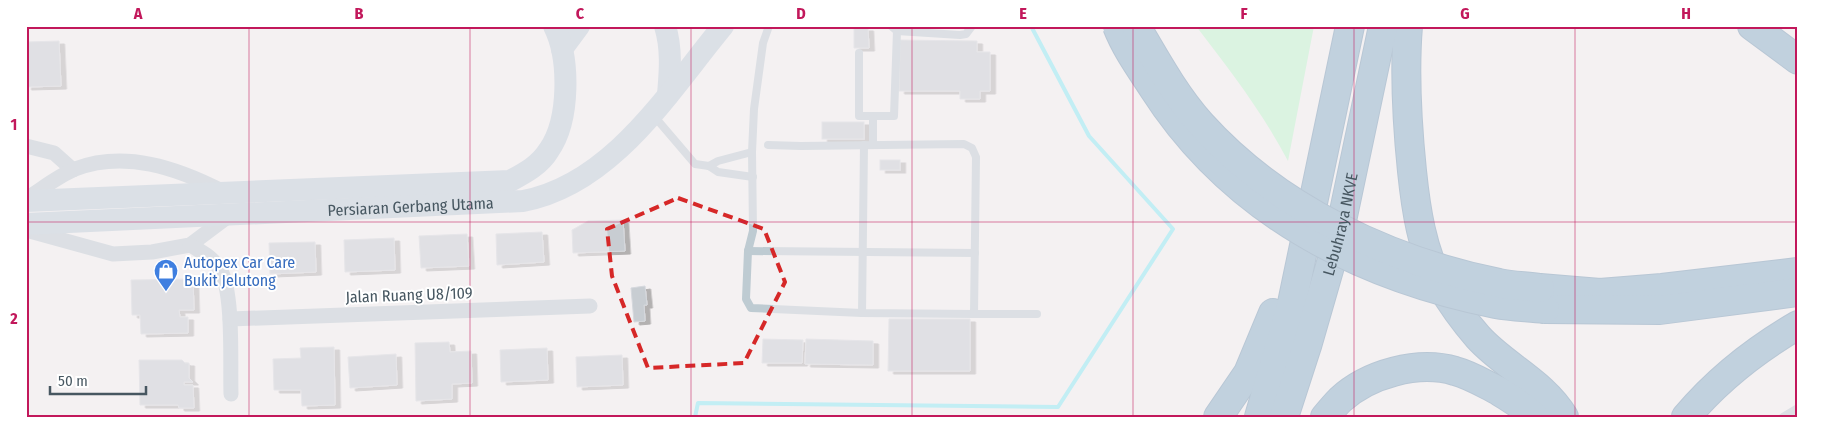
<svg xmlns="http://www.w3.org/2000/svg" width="1824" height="443" viewBox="0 0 1824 443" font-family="'Fira Sans Condensed',sans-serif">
	<defs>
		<filter id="shadow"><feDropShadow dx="5.5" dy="3" stdDeviation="0" flood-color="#0004"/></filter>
	</defs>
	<rect width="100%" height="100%" fill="#f4f1f2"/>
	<path fill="#bdf5cc" d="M1196 26H1314L1288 161C1263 113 1229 69 1196 26Z"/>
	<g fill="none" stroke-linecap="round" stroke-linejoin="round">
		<path stroke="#85eaf6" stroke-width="4" d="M695 417 698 403 1058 407 1173 229 1089 136 1031 26"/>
	</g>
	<g fill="#c8cdd2" stroke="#d5d8dd" filter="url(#shadow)">
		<path d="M854 28H868L869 48H854Z"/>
		<path d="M900 40 977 41V52H990V91H980V99H960V91H899Z"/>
		<path d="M59 41 61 86 26 87V42Z"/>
		<rect x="822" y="122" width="42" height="17"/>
		<rect x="880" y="160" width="20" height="10"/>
		<path d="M623 220 625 251 573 253 572 230 588 221Z"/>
		<path d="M542 232 544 262 497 265 496 234Z"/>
		<path d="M467 234 469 266 421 268 419 236Z"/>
		<path d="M394 238 395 270 345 272 344 240Z"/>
		<path d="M315 242 316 272 270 274 269 243Z"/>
		<path d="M193 279 194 310H179L180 317H188V333L141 334 140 315H132L131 280Z"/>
		<path d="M645 286 647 305H644L645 321 634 322 631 288Z"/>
		<path d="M889 319H970V371H888Z"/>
		<path d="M763 339 803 340 802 363H762Z"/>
		<path d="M806 339 873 341V365L805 364Z"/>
		<path d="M449 342 450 352 471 351 472 383 452 384V399L416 401 415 343Z"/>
		<path d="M334 347 335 405 302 406 301 390H274L273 359 301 358 300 348Z"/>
		<path d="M547 348 548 380 501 382 500 350Z"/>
		<path d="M396 354 397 385 350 388 348 357Z"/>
		<path d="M622 355 623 385 577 387 576 357Z"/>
		<path d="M139 360H182L185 363H189V378L193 382H184V385H193L194 408H179L178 405H140Z"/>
	</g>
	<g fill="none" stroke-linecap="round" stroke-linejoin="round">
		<defs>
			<g id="highway">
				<path d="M1408 26C1404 75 1407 122 1412 171 1416 210 1422 249 1440 284 1451 303 1464 321 1478 337 1504 366 1543 382 1564 417"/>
				<path d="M1752 26 1798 60"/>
				<path d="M1540 288 1600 293 1662 288 1798 272"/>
				<path d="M1545 309 1660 310 1798 292"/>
				<path d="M1218 417 1248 373 1273 313"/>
				<path d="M1259 417 1292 303 1350 26"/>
				<path id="s2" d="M1284 417 1307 346 1339 235 1383 26"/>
				<path d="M1325 417C1330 411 1335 405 1340 400 1368 374 1418 360 1455 371 1470 375 1483 383 1497 390 1509 398 1524 406 1534 417"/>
				<path d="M1686 417C1718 379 1755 350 1798 325"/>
			</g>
		</defs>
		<use href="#highway" stroke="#6f95b1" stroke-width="30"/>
		<g stroke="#becbd2" stroke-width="8">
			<path d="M891 26 897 31 960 35 966 34 972 26"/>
			<path d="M859 53V116H894L897 31"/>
			<path d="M654 116 695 164 709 166 718 172 753 177"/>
			<path d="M768 145 801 146 964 144 972 148 976 157 974 314 862 313 751 308 746 299 748 251 753 231 752 152 754 109 763 43 769 26"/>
			<path d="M873 145V116"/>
			<path d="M709 166 718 161 752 152"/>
			<path d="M748 251 975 253"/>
			<path d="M862 313 864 145"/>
			<path d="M974 314H1037"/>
			<path d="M1783 417 1798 408"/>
		</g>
		<g stroke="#becbd2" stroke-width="15">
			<path d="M26 146 54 153 73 170"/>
			<path d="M26 199C42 189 58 176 75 169 125 150 177 168 222 191"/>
			<path d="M26 230 113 254 152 252 190 245 230 215"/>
			<path d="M190 245C201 251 213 258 220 269 234 293 230 363 231 394"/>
			<path d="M230 319 590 306"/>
		</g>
		<g stroke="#bdccd7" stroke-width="22">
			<path d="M665 26C672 49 670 71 668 95"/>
			<path d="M562 49 579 26"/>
			<path d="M26 201 510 181C525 173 540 165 549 150 570 120 570 58 554 26"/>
			<path id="s1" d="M26 224 523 201C613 184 669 91 723 26"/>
		</g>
		<use href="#highway" stroke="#84aac5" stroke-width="28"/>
		<defs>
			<g id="highway-bridge">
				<path d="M1117 26C1126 49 1140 68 1153 88 1231 210 1356 276 1496 304 1512 307 1529 307 1545 309"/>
				<path d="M1136 26C1156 60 1175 95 1201 124 1277 208 1389 261 1499 283 1512 286 1527 286 1540 288"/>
			</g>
		</defs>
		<use href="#highway-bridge" stroke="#6f95b1" stroke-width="30" stroke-linecap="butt"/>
		<use href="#highway-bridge" stroke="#84aac5" stroke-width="28"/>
	</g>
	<path d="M0 0H1824V443H0ZM678 198 764 229 785 282 744 363 648 368 612 276 607 229Z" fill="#f4f1f2" fill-opacity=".55" fill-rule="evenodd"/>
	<path fill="none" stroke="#d62828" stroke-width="4" stroke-dasharray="10 6" stroke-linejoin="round" d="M678 198 764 229 785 282 744 363 648 368 612 276 607 229Z"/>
	<path fill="none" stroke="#c2185b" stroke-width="1" stroke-opacity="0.55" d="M249 26V417M470 26V417M691 26V417M912 26V417M1133 26V417M1354 26V417M1575 26V417M26 222H1798"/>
	<defs>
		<symbol id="shop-pin" viewBox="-11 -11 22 30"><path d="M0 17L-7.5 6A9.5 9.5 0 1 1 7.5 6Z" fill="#3f7fe0" stroke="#fff"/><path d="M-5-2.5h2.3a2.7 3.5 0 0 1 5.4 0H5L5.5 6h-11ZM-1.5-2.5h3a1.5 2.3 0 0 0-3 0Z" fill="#fff"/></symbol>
	</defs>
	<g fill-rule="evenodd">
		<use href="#shop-pin" x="152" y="257" width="28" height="38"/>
	</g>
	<g text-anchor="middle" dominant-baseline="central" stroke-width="4" stroke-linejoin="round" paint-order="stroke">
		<g font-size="16" fill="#475761" stroke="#fff">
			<text stroke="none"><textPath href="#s1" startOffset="385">Persiaran Gerbang Utama</textPath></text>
			<text stroke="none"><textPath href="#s2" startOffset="201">Lebuhraya NKVE</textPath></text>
			<text transform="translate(409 295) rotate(-2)">Jalan Ruang U8/109</text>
		</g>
		<g font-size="16" fill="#366cbe" stroke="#fff" text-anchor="start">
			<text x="184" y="262">Autopex Car Care<tspan x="184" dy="18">Bukit Jelutong</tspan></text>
		</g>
	</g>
	<rect width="1824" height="443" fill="none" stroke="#ffffff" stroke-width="55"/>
	<path d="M50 386v8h96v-8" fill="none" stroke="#475761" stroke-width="2.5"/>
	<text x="58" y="386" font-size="15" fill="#475761" stroke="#ffffff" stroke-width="4" paint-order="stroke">50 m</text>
	<rect x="28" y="28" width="1768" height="388" fill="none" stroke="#c2185b" stroke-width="2"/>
	<g font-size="16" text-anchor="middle" font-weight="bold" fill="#c2185b">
		<text x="138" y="19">A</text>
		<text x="359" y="19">B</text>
		<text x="580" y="19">C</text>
		<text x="801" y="19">D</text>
		<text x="1023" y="19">E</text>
		<text x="1244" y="19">F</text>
		<text x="1465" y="19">G</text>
		<text x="1686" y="19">H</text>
		<text x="14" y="130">1</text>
		<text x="14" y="324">2</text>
	</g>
</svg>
